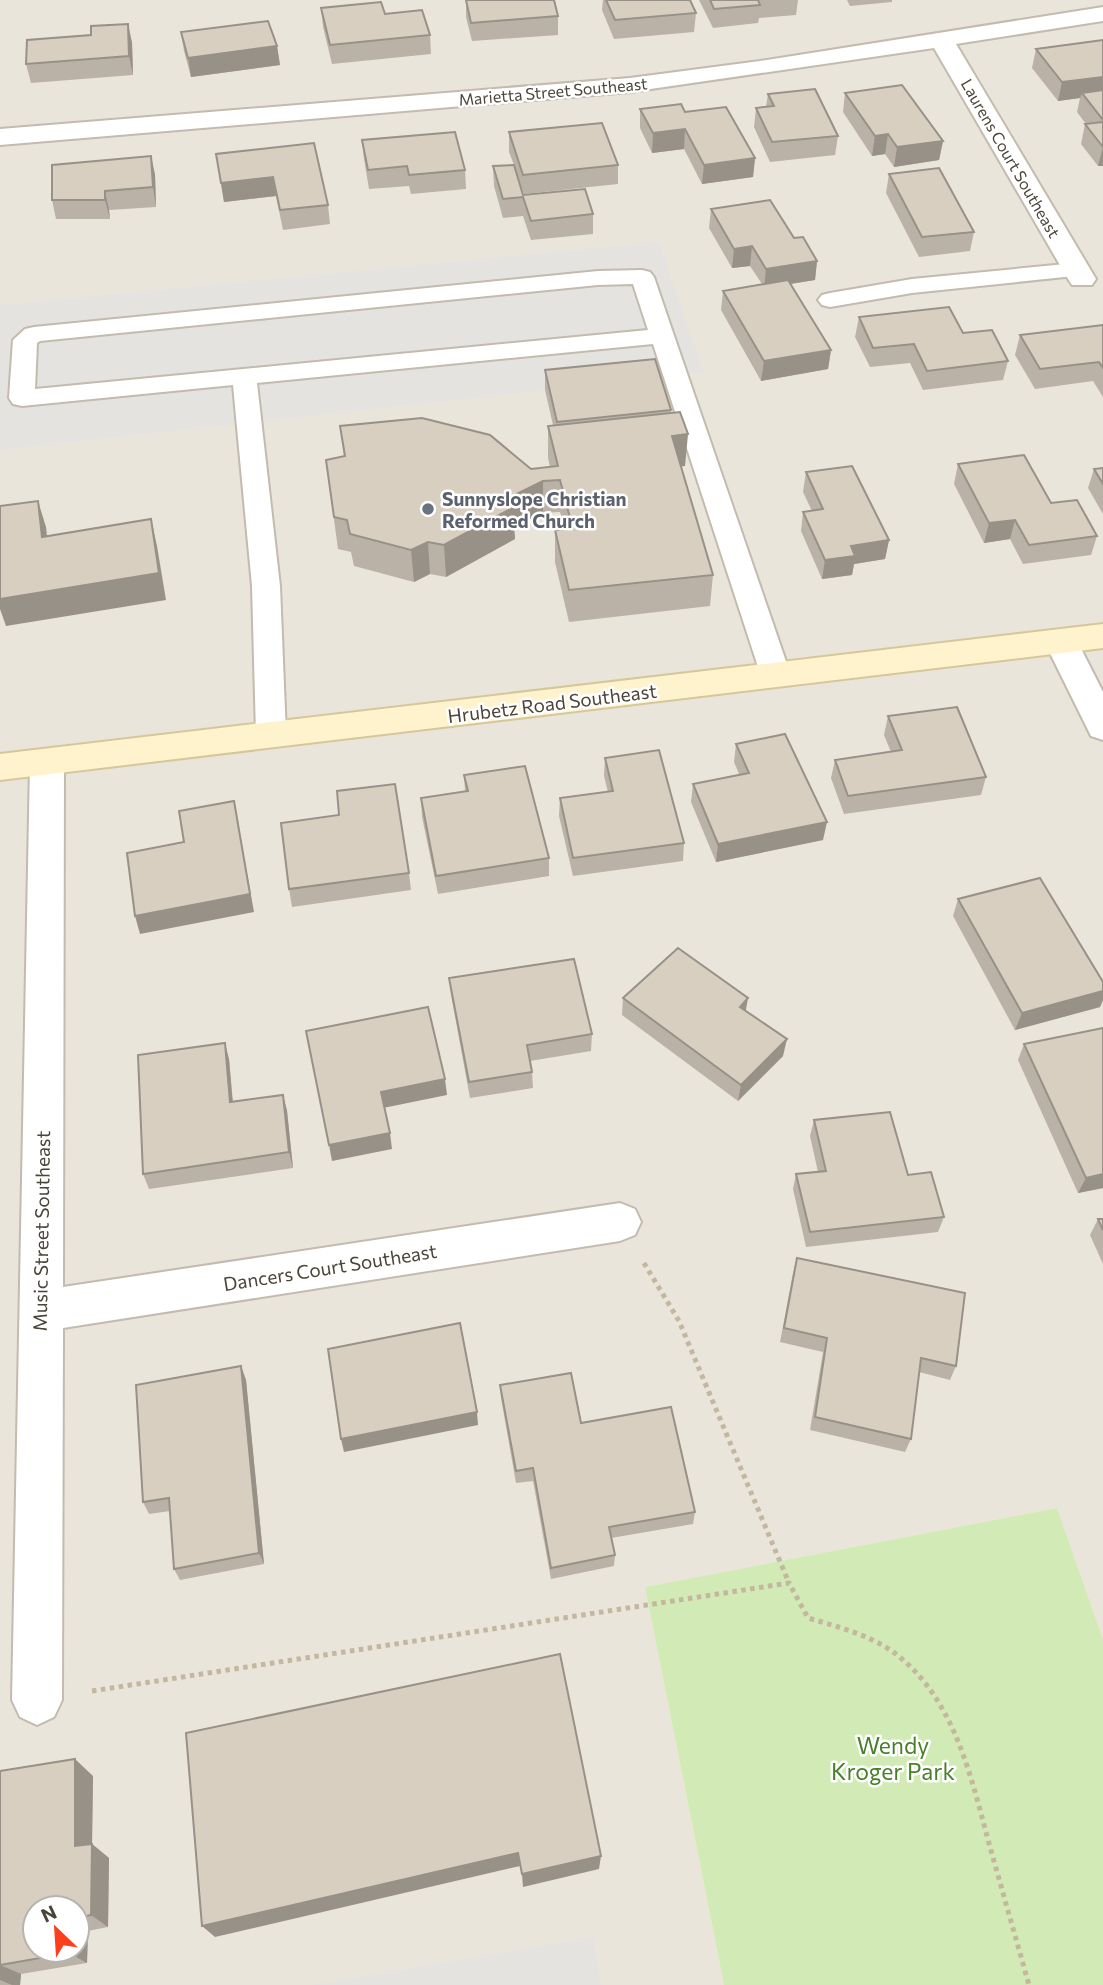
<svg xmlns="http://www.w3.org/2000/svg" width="1103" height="1985" viewBox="0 0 1103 1985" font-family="Commissioner,sans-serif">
	<rect width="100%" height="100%" fill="#f6f3ec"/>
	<path fill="#eae5da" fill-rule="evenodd" d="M0 0H1103V1639L1057 1508 645 1587 724 1985H0ZM35 1908H77V1950H35Z"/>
	<path fill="#d2eab5" d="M1057 1508 1103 1639V1985H724L645 1587Z"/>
	<g fill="#e5e3e0">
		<path d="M659 242 704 373 0 450V305Z"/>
		<path d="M593 1937 601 1985H312Z"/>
	</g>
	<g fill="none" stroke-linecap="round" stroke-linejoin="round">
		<defs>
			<g id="lane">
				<path d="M1076 263 1084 265 1088 270 1084 275 912 293 830 307 822 305 818 300 822 295 830 293 912 279Z"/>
				<path d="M642 270 650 272 654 277 671 327 791 676 786 683 776 686 766 683 761 676 653 344 257 383 280 586 286 735 282 743 271 746 260 743 256 735 252 586 233 385 22 406 13 404 9 398 13 340 25 329 34 327 598 271ZM633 284 648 330 35 389 37 343 40 341 598 285Z"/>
			</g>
			<g id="street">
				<path d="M1103 7V21L956 44 1096 279 1092 285H1072L1068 279 934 48 630 92 0 145V129L630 78 760 61Z"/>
				<path d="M1061 629 1073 633 1103 692V740L1091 736 1044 641 1049 633Z"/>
				<path d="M47 749 59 753 64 762 63 1287 620 1203 635 1209 641 1222 635 1235 620 1241 63 1328 62 1700 54 1717 37 1725 20 1717 12 1700 30 762 35 753Z"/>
			</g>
			<path id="secondary" d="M1103 624V648L0 780V754Z"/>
		</defs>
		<use href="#lane" stroke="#c2bbae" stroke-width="4"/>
		<use href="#street" stroke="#c2bbae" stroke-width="4"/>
		<use href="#secondary" stroke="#d6c79b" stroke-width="4"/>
		<g stroke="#c4b79f" stroke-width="5" stroke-dasharray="4.5 4.5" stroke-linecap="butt">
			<path d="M644 1263 679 1321 789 1583"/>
			<path d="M92 1691 789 1583 808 1618C839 1627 870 1635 896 1654 956 1701 971 1778 990 1847 1003 1893 1016 1939 1029 1985"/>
		</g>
		<use href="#lane" fill="#fff" fill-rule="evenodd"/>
		<use href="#street" fill="#fff" fill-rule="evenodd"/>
		<use href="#secondary" fill="#fff3cd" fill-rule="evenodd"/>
	</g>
	<g fill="#bab2a6" fill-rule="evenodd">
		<path d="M466 0 558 16V35L472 41 466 17Z"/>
		<path d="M603 0H690L696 13 694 32 614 39 602 10Z"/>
		<path d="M699 0H798L796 15 759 18 758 23 713 28Z"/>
		<path d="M847 0H892V2L850 6Z"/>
		<path d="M321 8 385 14 430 35 431 54 332 64 323 27Z"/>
		<path d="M128 24 132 43 133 75 31 83 26 64 91 35Z"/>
		<path d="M181 32 277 46 280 65 191 77 184 51Z"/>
		<path d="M1103 40V166H1098L1081 144 1085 124H1086L1077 112 1080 98 1058 101 1032 68 1036 49Z"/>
		<path d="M845 93 943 141 939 160 894 167 885 154 872 156 843 112Z"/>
		<path d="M768 94 838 136 835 155 770 162 754 127 756 108 766 107Z"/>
		<path d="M640 109 755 158 753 177 702 184 684 149 652 153 640 128Z"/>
		<path d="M509 132 618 165V184L524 194 518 179 523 195 593 214V234L531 240 523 216 503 218 494 186 493 166 514 165 509 152Z"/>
		<path d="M362 140 465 170 466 189 411 194 409 186 369 189 364 159Z"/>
		<path d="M216 154 328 205 330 224 283 230 276 196 224 202Z"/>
		<path d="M151 156 155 175 156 207 109 210 110 219H56L52 200Z"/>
		<path d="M889 174 974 232 970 251 919 257 886 193Z"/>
		<path d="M711 209 794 238 817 261 815 280 791 284 831 350 828 369 761 381 721 310 723 291 762 284 750 266 732 268 709 228Z"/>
		<path d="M859 317 963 333 1008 361 1003 380 923 390 910 363 870 367 855 337Z"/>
		<path d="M1103 325V397L1093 381 1035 389 1015 355 1020 335Z"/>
		<path d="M545 370 671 410V413L685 466H681L713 575 710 606 569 622 555 562V530L565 529 560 512 543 513 514 527 515 539 446 577 430 574 414 582 354 566 351 552 338 549 326 460 344 456 340 426 531 469 550 467 548 458V426L553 425 545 390Z"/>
		<path d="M958 464 1051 503 1097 536 1091 555 1023 564 1010 539 984 543 954 484Z"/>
		<path d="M1103 468V514L1088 488 1094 469Z"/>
		<path d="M806 472 889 540 885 559 854 564 852 575 822 579 801 531 803 512 812 511 803 492Z"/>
		<path d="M888 716 986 777 981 795 844 814 831 778 835 760 891 752 884 735Z"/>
		<path d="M736 744 823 840 716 862 691 802 693 784 739 774 734 762Z"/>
		<path d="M605 758 684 843 683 861 573 876 559 816 560 798 608 792 604 776Z"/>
		<path d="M464 775 549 858V876L438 894 422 817 421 798 465 791Z"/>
		<path d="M339 815 409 873 411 890 292 907 289 889Z"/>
		<path d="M958 899 1103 982V1000L1100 1007 1015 1030 953 916Z"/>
		<path d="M449 978 592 1034 591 1051 530 1061 532 1072 533 1088 470 1098 451 995Z"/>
		<path d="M623 998 783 1056 738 1101 622 1015Z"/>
		<path d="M1024 1044 1103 1188 1078 1193 1018 1060Z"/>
		<path d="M229 1059 233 1102 283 1095 287 1111 293 1168 149 1189 143 1174Z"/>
		<path d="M814 1120 944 1217 938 1232 806 1247 793 1189 796 1174 818 1172 810 1136Z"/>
		<path d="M1098 1219H1103V1264L1090 1235Z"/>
		<path d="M797 1258 956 1366 950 1380 919 1372 911 1439 905 1452 810 1430 823 1352 780 1342 793 1273Z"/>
		<path d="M241 1366 246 1380 264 1564 180 1580 174 1569 170 1511 149 1514 143 1502Z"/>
		<path d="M500 1385 581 1423 695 1512 693 1524 611 1538 615 1555 614 1566 551 1579 533 1481 516 1483 501 1398Z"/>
		<path d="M0 1771 93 1776 92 1844 109 1858 108 1927 88 1931 87 1963 21 1974 20 1985H0ZM35 1908H77V1950Z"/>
	</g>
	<g fill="#979187">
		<path d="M128 24 132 43 133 75 129 56Z"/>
		<path d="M277 46 280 65 191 77 188 58Z"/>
		<path d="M1103 77V95L1082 93 1080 98 1058 101 1062 82Z"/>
		<path d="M685 129 684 149 652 153 653 133Z"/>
		<path d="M888 134 885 154 872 156 875 136Z"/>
		<path d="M943 141 939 160 894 167 897 147Z"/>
		<path d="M1103 147V166H1098Z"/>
		<path d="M151 156 155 175 156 207 153 187Z"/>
		<path d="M755 158 753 177 702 184 704 165Z"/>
		<path d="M273 177 276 196 224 202 221 183Z"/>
		<path d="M105 191 109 210 110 219 105 200Z"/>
		<path d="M752 246 750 266 732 268 734 249Z"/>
		<path d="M817 261 815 280 764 288 766 269Z"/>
		<path d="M831 350 828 369 761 381 764 361Z"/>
		<path d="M688 434 685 466 669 468 672 436Z"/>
		<path d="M543 481V513L514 527 515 539 446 577 444 545 508 498Z"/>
		<path d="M38 501 46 527 50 563 42 537Z"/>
		<path d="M151 519 157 546 166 600 6 626 0 609V599Z"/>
		<path d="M1015 520 1010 539 984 543 989 523Z"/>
		<path d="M889 540 885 559 854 564 852 575 822 579 825 560 851 546Z"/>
		<path d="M428 542 430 574 414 582 411 550Z"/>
		<path d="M234 801 254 912 140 934 135 916Z"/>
		<path d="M827 822 823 840 716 862 718 844Z"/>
		<path d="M1103 991V1000L1100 1007 1015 1030 1022 1013Z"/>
		<path d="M748 998 745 1015 740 1007Z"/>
		<path d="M787 1039 783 1056 738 1101 741 1085Z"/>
		<path d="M225 1043 229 1059 234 1119 230 1102Z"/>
		<path d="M445 1079 447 1095 383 1108 381 1092Z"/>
		<path d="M283 1095 287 1111 293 1168 289 1152Z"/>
		<path d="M390 1133 392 1149 332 1161 329 1145Z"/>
		<path d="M1103 1174V1188L1078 1193 1086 1178Z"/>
		<path d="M241 1366 246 1380 264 1564 259 1553Z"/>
		<path d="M477 1412 478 1425 344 1452 341 1439Z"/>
		<path d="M75 1759 93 1776 92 1844 109 1858 108 1927 91 1915 75 1846Z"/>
		<path d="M518 1853 520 1866 215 1937 202 1926Z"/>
		<path d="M601 1856 599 1869 523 1887 522 1874Z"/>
		<path d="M77 1924 88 1931 87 1963 69 1953V1950H77Z"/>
		<path d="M0 1965 21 1974 20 1985H12L0 1980Z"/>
	</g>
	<g fill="#d8cfc1" stroke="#979187" stroke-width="2">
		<path d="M466 0H554L558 16 471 23Z"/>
		<path d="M606 0H690L696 13 615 20Z"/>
		<path d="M710 0H758L760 5 714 9Z"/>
		<path d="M381 2 385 14 422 10 430 35 330 45 321 8Z"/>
		<path d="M268 21 277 46 188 58 181 32Z"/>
		<path d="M128 24 129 56 26 64 27 40 91 35V26Z"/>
		<path d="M1103 40V77L1062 82 1036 49Z"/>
		<path d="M902 85 943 141 897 147 888 134 875 136 845 93Z"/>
		<path d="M815 89 838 136 772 142 756 108 774 106 768 94Z"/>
		<path d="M1103 90V120L1082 93Z"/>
		<path d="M681 104 685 112 726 107 755 158 704 165 685 129 653 133 640 109Z"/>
		<path d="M1103 122V147L1085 124Z"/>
		<path d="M602 123 618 165 523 175 509 132Z"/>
		<path d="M455 132 465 170 409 175 407 166 368 170 362 140Z"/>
		<path d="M314 143 328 205 280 210 273 177 221 183 216 154Z"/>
		<path d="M151 156 153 187 105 191V200H52V165Z"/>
		<path d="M514 165 523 195 585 189 593 214 531 221 523 197 503 199 493 166Z"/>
		<path d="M939 168 974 232 922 237 889 174Z"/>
		<path d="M770 200 794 238 803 237 817 261 766 269 752 246 734 249 711 209Z"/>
		<path d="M788 280 831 350 764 361 723 291Z"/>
		<path d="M949 307 963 333 992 330 1008 361 927 371 914 344 873 348 859 317Z"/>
		<path d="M1103 325V368L1099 362 1040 369 1020 335Z"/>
		<path d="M655 359 671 410 557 422 545 370Z"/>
		<path d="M680 412 688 434 672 436 713 575 569 590 555 530 573 529 560 480 543 481 508 498 514 507 444 545 428 542 411 550 350 534 347 520 334 517 326 460 345 456 340 426 422 418 490 435 531 469 558 466 548 426Z"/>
		<path d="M1024 455 1051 503 1077 500 1097 536 1029 545 1015 520 989 523 958 464Z"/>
		<path d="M852 466 889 540 851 546 855 556 825 560 803 512 823 509 806 472Z"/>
		<path d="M1103 468V484L1094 469Z"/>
		<path d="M38 501 42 537 151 519 159 573 0 599V506Z"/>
		<path d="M957 707 986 777 848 796 835 760 902 750 888 716Z"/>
		<path d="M785 734 827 822 718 844 693 784 749 773 736 744Z"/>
		<path d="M659 750 684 843 573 858 560 798 613 791 605 758Z"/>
		<path d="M525 766 549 858 436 876 421 798 468 791 464 775Z"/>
		<path d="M395 784 409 873 289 889 281 823 339 815 337 791Z"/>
		<path d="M234 801 250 894 135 916 127 853 184 842 179 811Z"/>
		<path d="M1040 878 1103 982V991L1022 1013 958 899Z"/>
		<path d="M678 948 748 998 740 1007 787 1039 741 1085 623 998Z"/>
		<path d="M574 959 592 1034 527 1045 532 1072 469 1082 449 978Z"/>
		<path d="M428 1007 445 1079 381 1092 390 1133 329 1145 306 1031Z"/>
		<path d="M1103 1028V1174L1086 1178 1024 1044Z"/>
		<path d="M225 1043 230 1102 283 1095 289 1152 143 1174 138 1055Z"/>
		<path d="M890 1112 908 1175 931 1172 944 1217 810 1232 796 1174 826 1171 814 1120Z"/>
		<path d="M1098 1219H1103V1230Z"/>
		<path d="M797 1258 965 1293 956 1366 921 1358 911 1439 815 1417 827 1338 784 1328Z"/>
		<path d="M460 1323 477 1412 341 1439 328 1349Z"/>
		<path d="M241 1366 259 1553 174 1569 169 1498 143 1502 136 1385Z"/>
		<path d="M571 1373 581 1423 671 1407 695 1512 609 1527 615 1555 551 1568 533 1468 516 1471 500 1385Z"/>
		<path d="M560 1654 601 1856 522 1874 518 1853 202 1926 186 1733Z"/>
		<path d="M75 1759V1846L92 1844 91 1915 77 1918V1908H35V1950H69V1953L0 1965V1771Z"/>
	</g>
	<circle fill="#6b7280" stroke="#fff" stroke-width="2.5" cx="428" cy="509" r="7"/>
	<g text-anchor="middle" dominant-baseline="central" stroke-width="5" stroke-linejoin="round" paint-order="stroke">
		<g font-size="16" fill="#4b4439" stroke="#fff">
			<text transform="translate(553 91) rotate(-5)">Marietta Street Southeast</text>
			<text transform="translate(1011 158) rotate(60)">Laurens Court Southeast</text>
		</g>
		<g font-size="19" font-weight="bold" fill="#5b616d" stroke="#fff" text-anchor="start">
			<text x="442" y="498">Sunnyslope Christian<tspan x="442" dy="22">Reformed Church</tspan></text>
		</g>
		<g font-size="19" fill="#4b4439" stroke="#fff">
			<text transform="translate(552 703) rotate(-7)">Hrubetz Road Southeast</text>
			<text transform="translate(41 1231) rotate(-89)">Music Street Southeast</text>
			<text transform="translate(330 1267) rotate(-9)">Dancers Court Southeast</text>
		</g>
		<g font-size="23" fill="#4a7f2a" stroke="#fff">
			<text x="893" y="1745">Wendy<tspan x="893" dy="26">Kroger Park</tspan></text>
		</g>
	</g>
	<g transform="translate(56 1929) rotate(335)"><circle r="33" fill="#ffffff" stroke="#b7b4b0" stroke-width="2"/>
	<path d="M0-5L12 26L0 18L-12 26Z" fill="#fc3f1d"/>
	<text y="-10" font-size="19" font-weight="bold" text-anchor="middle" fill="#4b4439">N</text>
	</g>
</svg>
